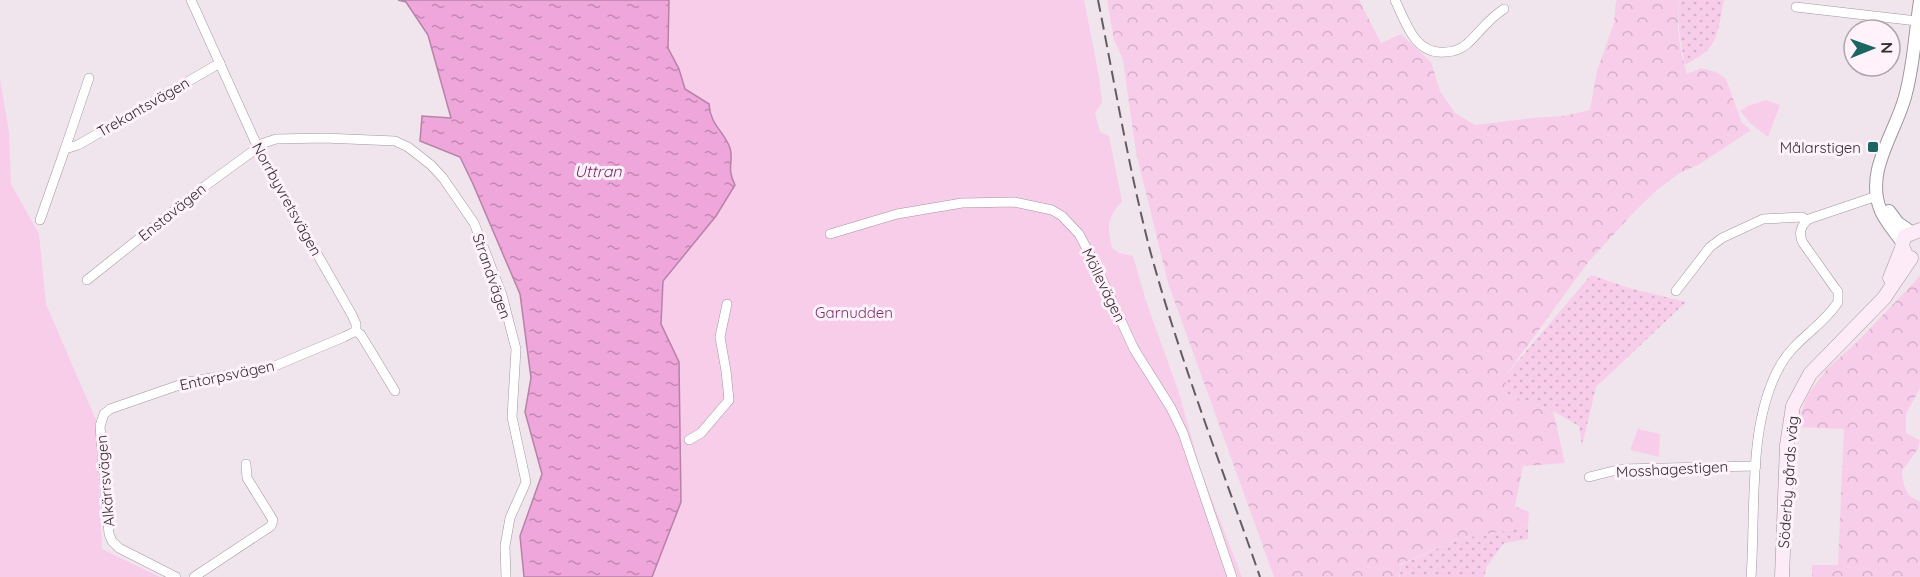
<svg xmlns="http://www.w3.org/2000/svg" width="1920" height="577" viewBox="0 0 1920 577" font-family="Quicksand,sans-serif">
	<defs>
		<pattern id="grass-dots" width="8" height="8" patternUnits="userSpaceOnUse" patternTransform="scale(1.5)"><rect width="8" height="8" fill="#f8cdea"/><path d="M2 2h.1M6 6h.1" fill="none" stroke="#d5b0c9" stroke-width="1.8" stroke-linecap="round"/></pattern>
		<pattern id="forest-crowns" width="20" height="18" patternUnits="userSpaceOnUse" patternTransform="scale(1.5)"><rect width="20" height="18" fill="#f8cdea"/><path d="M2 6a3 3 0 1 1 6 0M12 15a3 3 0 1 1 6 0" fill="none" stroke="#d5b0c9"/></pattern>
		<pattern id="water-ripples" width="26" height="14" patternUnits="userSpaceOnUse" patternTransform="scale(1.5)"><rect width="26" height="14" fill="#efa6da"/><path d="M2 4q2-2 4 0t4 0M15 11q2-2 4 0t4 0" fill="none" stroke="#c288b1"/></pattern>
	</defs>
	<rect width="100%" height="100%" fill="#f1e5ed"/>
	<g fill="url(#grass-dots)">
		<path d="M1680 0H1724C1716 37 1720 47 1685 65 1681 43 1676 22 1680 0Z"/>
		<path d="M1591 275 1629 288 1686 302 1596 387 1582 446 1579 426 1553 411 1506 394V375Z"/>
		<path d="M1528 527V539L1504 543 1487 566 1484 577H1400L1401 565 1458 539Z"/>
	</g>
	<g fill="url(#forest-crowns)">
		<path d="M1107 0H1359L1381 43 1401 34 1431 62 1440 91 1455 113 1475 125 1532 118 1564 116 1590 110 1597 71 1614 23 1616 0H1680C1675 24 1680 51 1687 74L1701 68 1716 72 1726 79 1742 123 1751 130 1700 164 1678 174 1657 190 1636 210 1589 261 1506 375V394L1553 411 1565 463 1523 466 1515 506 1529 512 1528 527 1458 539 1401 564 1399 577H1274L1168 283 1136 152 1123 60 1114 40Z"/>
		<path d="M1920 276V388L1906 414V433L1920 440 1918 449 1902 471C1903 484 1905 497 1920 501V577H1812V565H1838L1844 429 1796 427 1807 396 1827 369 1859 340Z"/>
	</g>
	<g fill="#f8cdea">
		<path d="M522 0H1084L1099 76 1102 103 1095 113 1100 132 1109 136 1122 201C1107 219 1107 225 1112 248L1119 253 1133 256 1146 301 1178 390 1201 471 1242 577H584Z"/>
		<path d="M0 79 9 132 11 184 39 234 46 304 96 420 102 549 160 577H0Z"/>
		<path d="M1766 100 1780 105 1768 137 1751 124 1740 111 1748 106Z"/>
		<path d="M1638 429 1660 434 1659 457 1630 450Z"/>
	</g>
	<path fill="url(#water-ripples)" stroke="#b782a8" stroke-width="1.5" d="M398 0H669L668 48 679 69 685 89 709 104C710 125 724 131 730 148 734 161 726 168 735 185L716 216 663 281 661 324 679 362 681 502 652 577H524L520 536 542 474 525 412 531 378 520 294 473 184 460 157 420 141 422 116 451 118 428 35 406 2Z"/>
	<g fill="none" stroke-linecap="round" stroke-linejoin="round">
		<defs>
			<g id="minor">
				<path d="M191 0 264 161 352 315 356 324V331L361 335 395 391"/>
				<path d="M1395 0C1406 23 1415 55 1445 52 1453 52 1461 49 1467 44 1480 32 1488 19 1504 9"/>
				<path d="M1796 7 1917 21"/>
				<path d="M65 149 89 78"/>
				<path d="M40 220 65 149 78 145 220 63"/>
				<path d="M830 234 897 214 962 203 1014 202 1052 210 1062 216 1079 234 1095 264 1134 349 1171 408 1183 433 1232 577"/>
				<path d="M87 280 205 186 264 143 276 139 324 138 395 141 408 147 431 165 443 178 474 223 502 295 516 349 512 417 526 482 510 518 505 546 506 577"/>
				<path d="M1676 291 1710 247 1722 238 1763 219 1802 217 1807 220"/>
				<path d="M689 440 701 433 729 400 726 371 720 337 727 304"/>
				<path d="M1589 477 1621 469 1756 466"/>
				<path d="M176 577 119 548 112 541 109 534 100 426 104 414 110 409 188 382 270 368 344 337 356 331"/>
				<path d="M194 577 271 526 273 520 247 478 246 464"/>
				<path d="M1751 577C1756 512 1747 424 1780 366 1794 340 1823 326 1838 302V292L1835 288 1803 243C1798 234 1801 225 1809 219L1877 196"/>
			</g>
			<g id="tertiary">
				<path d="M1889 211 1898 223 1911 232"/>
				<path d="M1902 242C1895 232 1886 222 1881 211 1864 172 1895 134 1905 97 1914 65 1915 33 1920 1"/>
			</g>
			<g id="secondary">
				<path d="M1906 255C1902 247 1901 244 1905 236L1920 230"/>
				<path d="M1890 278 1902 248"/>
				<path d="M1782 577 1787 445 1793 406 1810 374 1884 298 1911 258"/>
			</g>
		</defs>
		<use href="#minor" stroke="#a2969e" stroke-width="10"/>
		<use href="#tertiary" stroke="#a2969e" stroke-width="14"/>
		<use href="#secondary" stroke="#a2969e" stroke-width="15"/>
		<use href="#minor" stroke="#fff" stroke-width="9"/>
		<use href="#tertiary" stroke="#fff" stroke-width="12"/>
		<use href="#secondary" stroke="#feebf8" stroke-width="14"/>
		<path stroke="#635c61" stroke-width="2" stroke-dasharray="12 6" stroke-linecap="butt" d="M1098 0C1115 85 1129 170 1151 254 1181 363 1223 470 1260 577"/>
	</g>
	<rect fill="#1a6661" stroke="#fff2fb" stroke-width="2" x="1867" y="141" width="12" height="12" rx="3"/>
	<g text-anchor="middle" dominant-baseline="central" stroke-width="6" stroke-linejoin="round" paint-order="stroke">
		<g font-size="15" fill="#342f32" stroke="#fff2fb">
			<text transform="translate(143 107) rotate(-30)">Trekantsvägen</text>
			<text transform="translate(287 199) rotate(61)">Norrbyvretsvägen</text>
			<text transform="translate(172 212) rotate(-39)">Enstavägen</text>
			<text transform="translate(492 276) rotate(71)">Strandvägen</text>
			<text transform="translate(1104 285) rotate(64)">Möllevägen</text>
			<text transform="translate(227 375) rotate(-12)">Entorpsvägen</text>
			<text transform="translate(1672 469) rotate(-3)">Mosshagestigen</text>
			<text transform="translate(105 481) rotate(-95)">Alkärrsvägen</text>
			<text transform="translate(1788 482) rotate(-86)">Söderby gårds väg</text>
		</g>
		<g font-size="15" fill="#342f32" stroke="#fff2fb" text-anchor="end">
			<text x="1861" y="147">Målarstigen</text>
		</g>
		<g font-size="15" fill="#833170" stroke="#fff2fb">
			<text x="854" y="312">Garnudden</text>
		</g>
		<g font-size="16" font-style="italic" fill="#7a2868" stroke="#fff2fb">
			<text x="598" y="171">Uttran</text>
		</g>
	</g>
	<g transform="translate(1872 48) rotate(89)"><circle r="28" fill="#fff2fb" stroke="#aea4ab" stroke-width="1.5"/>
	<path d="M0-4.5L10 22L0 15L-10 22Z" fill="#1a6661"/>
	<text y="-9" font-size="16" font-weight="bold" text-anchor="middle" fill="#342f32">N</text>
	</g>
</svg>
